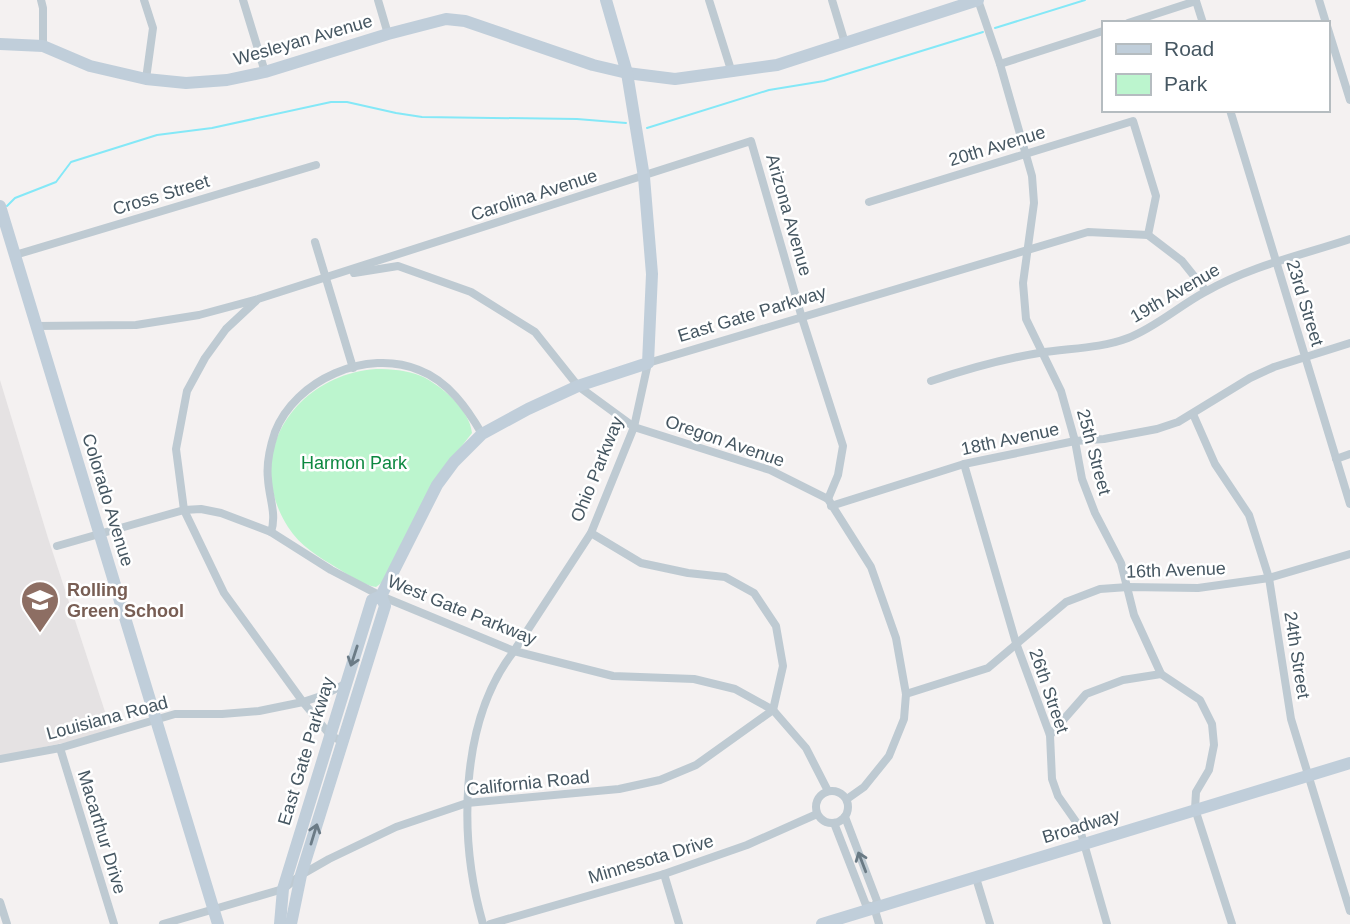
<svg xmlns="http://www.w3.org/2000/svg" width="1350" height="924" viewBox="0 0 1350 924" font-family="Arial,sans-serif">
	<rect width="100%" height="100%" fill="#f4f1f1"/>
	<path fill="#e5e2e3" d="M0 380 48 538 111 730 68 742 0 756Z"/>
	<path fill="#bcf5ce" d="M376 369C391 369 407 370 421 376 441 385 470 410 472 433L432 484 384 581 376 587C363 585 349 575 337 568 319 557 300 546 288 527 242 455 295 375 376 369Z"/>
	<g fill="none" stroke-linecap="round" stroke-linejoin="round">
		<g stroke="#84e8f7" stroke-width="2">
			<path d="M995 28 1085 0"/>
			<path d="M647 128 769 90 824 81 983 32"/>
			<path d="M7 206 15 198 56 182 71 162 157 135 212 128 331 102H347L396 113 422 117 577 119 626 123"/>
		</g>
		<g stroke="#becad2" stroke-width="8">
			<path d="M41 0 43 8V46"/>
			<path d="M144 0 153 28 146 79"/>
			<path d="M243 0 265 72"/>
			<path d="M378 0 388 34"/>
			<path d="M709 0 732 73"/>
			<path d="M832 0 845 43"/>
			<path d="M978 0 1000 64 1032 176 1034 203 1023 283 1026 319 1061 391 1075 441 1082 479 1095 513 1121 563 1134 615 1161 674 1200 700 1212 724 1214 745 1209 770 1196 792 1195 809 1232 924"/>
			<path d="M1319 0 1326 23"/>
			<path d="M1128 23 1196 1 1203 23"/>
			<path d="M1327 26 1350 100"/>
			<path d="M1000 64 1103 31"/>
			<path d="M1230 110 1350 504"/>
			<path d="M869 202 1133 121 1156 196 1148 235"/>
			<path d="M315 242 353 368"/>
			<path d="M15 255 316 165"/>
			<path d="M354 273 398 266 471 292 535 332 578 386 634 427 770 470 828 499 871 567 896 638 906 694 904 719 889 756 864 787 847 799"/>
			<path d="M256 301 226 329 205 358 187 391 176 449 184 510 224 593 303 702 330 735 343 742"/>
			<path d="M36 326 136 325 199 315 258 299 751 141 802 318 843 446 838 475 828 499"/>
			<path d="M931 381C967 369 1002 359 1039 353 1069 348 1099 349 1128 338 1156 327 1179 306 1205 292 1250 266 1302 255 1350 239"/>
			<path d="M1193 414 1215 464 1249 515 1269 578 1291 719 1350 911"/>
			<path d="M1336 459 1350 454"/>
			<path d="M964 464 1016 643 1050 735 1052 779 1058 796 1079 826 1107 924"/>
			<path d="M831 506 964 464 1075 441 1104 439 1157 429 1178 422 1250 378 1274 367 1350 343"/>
			<path d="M271 532C277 514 269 498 268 479 266 463 270 447 275 432 295 380 367 348 419 370 448 381 467 408 482 434"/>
			<path d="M57 546 184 510 201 509 221 513 271 532 331 570 381 596 514 651 613 676 694 679 735 689 773 710 806 748 828 791"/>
			<path d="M906 694 988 668 1066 602 1100 589 1128 587 1198 588 1269 578 1350 554"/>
			<path d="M1050 735 1086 694 1123 680 1161 674"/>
			<path d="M60 748 114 924"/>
			<path d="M0 759 60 748 175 714H222L259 711 303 702 324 695 345 684"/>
			<circle cx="832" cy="807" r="16"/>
			<path d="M845 817 877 901 874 907 879 924"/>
			<path d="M834 823 866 905 874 907"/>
			<path d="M664 874 679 924"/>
			<path d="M976 878 990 924"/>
			<path d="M0 902 7 924"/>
			<path d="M163 924 283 889 301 875 329 859 396 827 467 803 619 789 660 780 696 765 773 710 783 666 776 626 754 593 725 577 688 573 641 563 591 533"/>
			<path d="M483 924C459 841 458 723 514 651L591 533 634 427 648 363 1088 232 1148 235 1182 261 1206 291"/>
			<path d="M490 924 664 874 747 845 817 814"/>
		</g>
		<g stroke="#c0ceda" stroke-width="12">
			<path d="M0 44 43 46 90 66 146 79 186 83 227 80 265 72 388 34 446 19 465 21 593 65 627 73 675 79 777 65 978 0"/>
			<path d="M0 206 218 924"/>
			<path d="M280 924 283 889 372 600 381 596 437 485 454 462 482 434 528 409 578 386 648 363 652 274 644 177 627 73 606 0"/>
			<path d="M291 924 301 875 385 606 381 596"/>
			<path d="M822 924 1350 763"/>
		</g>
	</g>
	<defs><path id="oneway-shaft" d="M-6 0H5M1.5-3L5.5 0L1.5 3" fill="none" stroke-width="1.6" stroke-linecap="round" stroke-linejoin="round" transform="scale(1.75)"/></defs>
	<g stroke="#6b7b86">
		<use href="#oneway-shaft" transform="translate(354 656) rotate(108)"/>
		<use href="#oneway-shaft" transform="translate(314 834) rotate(-73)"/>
	</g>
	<use stroke="#6a7a84" href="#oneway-shaft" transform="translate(862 862) rotate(-111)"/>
	<defs>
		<symbol id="school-pin" viewBox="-11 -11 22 30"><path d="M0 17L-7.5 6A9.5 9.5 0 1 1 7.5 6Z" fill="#8d6e63" stroke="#fff"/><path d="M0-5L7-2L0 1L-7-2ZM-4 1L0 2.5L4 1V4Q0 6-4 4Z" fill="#fff"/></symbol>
	</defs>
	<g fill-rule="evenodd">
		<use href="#school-pin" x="18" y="578" width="44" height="60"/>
	</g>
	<g text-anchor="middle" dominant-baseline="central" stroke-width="5" stroke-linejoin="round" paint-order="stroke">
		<g font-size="18" fill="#465762" stroke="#fff">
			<text transform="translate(303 40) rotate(-16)">Wesleyan Avenue</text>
			<text transform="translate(997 146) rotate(-17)">20th Avenue</text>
			<text transform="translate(161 195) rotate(-17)">Cross Street</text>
			<text transform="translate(534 195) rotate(-18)">Carolina Avenue</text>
			<text transform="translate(789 215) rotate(74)">Arizona Avenue</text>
			<text transform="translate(1175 293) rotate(-30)">19th Avenue</text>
			<text transform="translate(1305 303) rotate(73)">23rd Street</text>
			<text transform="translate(752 314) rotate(-17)">East Gate Parkway</text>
			<text transform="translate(1010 439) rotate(-12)">18th Avenue</text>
			<text transform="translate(725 441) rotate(19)">Oregon Avenue</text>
			<text transform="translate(1094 452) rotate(75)">25th Street</text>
			<text transform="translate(597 469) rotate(-68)">Ohio Parkway</text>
			<text transform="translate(108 500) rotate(73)">Colorado Avenue</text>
			<text transform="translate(1176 570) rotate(-2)">16th Avenue</text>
			<text transform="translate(462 610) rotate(22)">West Gate Parkway</text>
			<text transform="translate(1297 655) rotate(81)">24th Street</text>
			<text transform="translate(1049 691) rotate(71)">26th Street</text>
			<text transform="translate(107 718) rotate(-15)">Louisiana Road</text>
			<text transform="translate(306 751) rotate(-73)">East Gate Parkway</text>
			<text transform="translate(528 783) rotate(-6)">California Road</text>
			<text transform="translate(1081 826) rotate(-17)">Broadway</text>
			<text transform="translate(102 832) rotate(73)">Macarthur Drive</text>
			<text transform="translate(651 859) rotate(-17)">Minnesota Drive</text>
		</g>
		<g font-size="18" fill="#0c8840" stroke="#fff">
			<text x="354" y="463">Harmon Park</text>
		</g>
		<g font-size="18" font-weight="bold" fill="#785e54" stroke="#fff" text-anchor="start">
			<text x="67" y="590">Rolling<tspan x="67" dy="21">Green School</tspan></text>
		</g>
	</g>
	<rect x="1102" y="21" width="228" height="91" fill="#ffffff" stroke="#b5bcc0" stroke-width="2"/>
	<rect x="1116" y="44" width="35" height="10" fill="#c0ceda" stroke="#b5bcc0" stroke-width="2"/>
	<text x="1164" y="56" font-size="21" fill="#465762">Road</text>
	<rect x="1116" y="74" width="35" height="21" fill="#bcf5ce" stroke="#b5bcc0" stroke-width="2"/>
	<text x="1164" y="91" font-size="21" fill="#465762">Park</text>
</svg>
